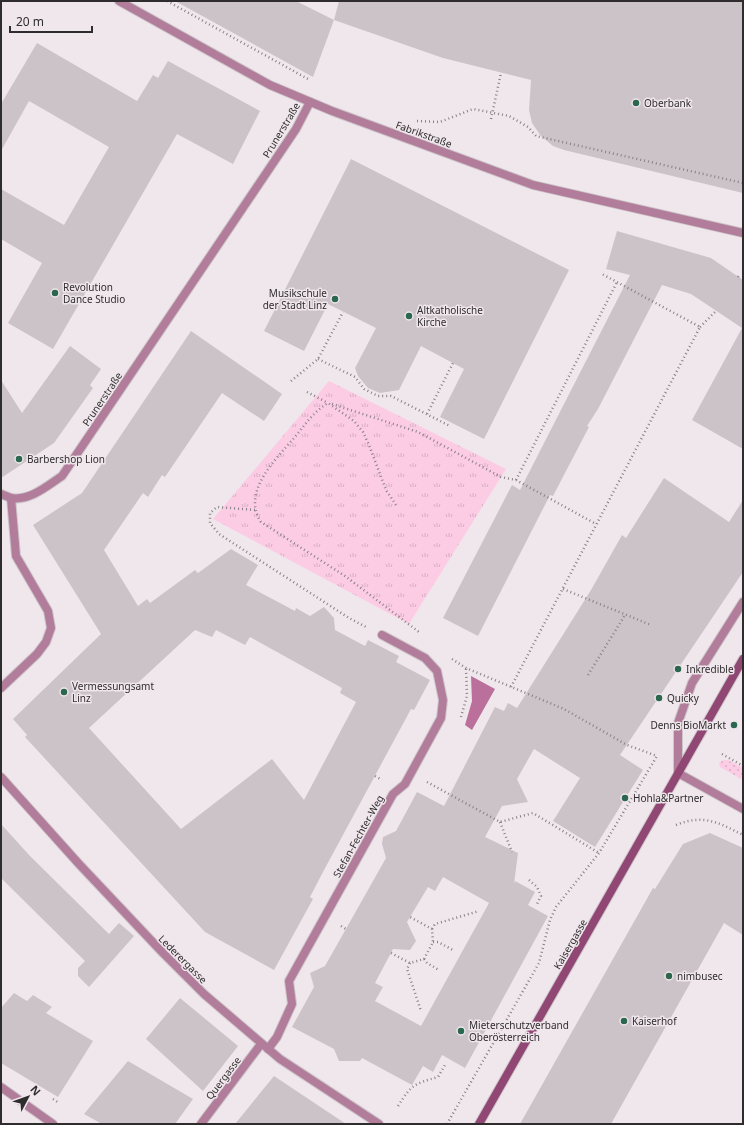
<svg xmlns="http://www.w3.org/2000/svg" width="744" height="1125" viewBox="0 0 744 1125" font-family="'Noto Sans',sans-serif">
	<defs>
		<pattern id="grass-dots" width="8" height="8" patternUnits="userSpaceOnUse"><rect width="8" height="8" fill="#fccce5"/><path d="M2 2h.1M6 6h.1" fill="none" stroke="#d8afc5" stroke-width="1.8" stroke-linecap="round"/></pattern>
		<pattern id="park-tufts" width="24" height="20" patternUnits="userSpaceOnUse"><rect width="24" height="20" fill="#fccce5"/><path d="M3 7l-1-3M5 7V3M7 7l1-3M15 17l-1-3M17 17v-4M19 17l1-3" fill="none" stroke="#d8afc5"/></pattern>
	</defs>
	<rect width="100%" height="100%" fill="#f0e7ec"/>
	<path fill="url(#grass-dots)" d="M723 760H728L743 768V780L720 767 719 763Z"/>
	<path fill="url(#park-tufts)" d="M329 381 506 469 409 624 213 519Z"/>
	<path fill="#ba709a" d="M471 676 495 689 472 730 465 725 472 701Z"/>
	<g fill="#ccc3c8" fill-rule="evenodd">
		<path d="M175 1H296L334 20 313 77Z"/>
		<path d="M339 1H743V193L564 150 553 146 541 136 532 123 529 110 531 80 443 58 334 20Z"/>
		<path d="M37 43 137 101 153 75 158 78 168 61 260 111 233 164 177 134 53 349 8 323 42 263 1 239V189L64 225 109 147 29 101 1 151V104Z"/>
		<path d="M351 159 569 270 484 439 440 417 464 369 421 346 399 390 380 393 368 388 358 376 355 368 376 328 328 304 304 351 264 331Z"/>
		<path d="M617 231 711 258 743 280V449L692 420 742 328 691 294 662 285 598 409 587 426 589 427 553 496 550 495 478 636 443 618 512 485 520 490 630 275 606 269Z"/>
		<path d="M191 331 282 394 264 421 222 393 165 477 162 475 148 497 143 493 104 550 138 606 147 599 150 603 195 570 198 573 231 549 258 565 246 585 295 611 296 608 310 616 324 607 334 618 335 630 365 646 368 640 399 656 396 662 430 680 414 710 411 709 323 872 310 897 313 899 274 970 205 932 25 737 27 735 13 719 101 634 33 525 82 493ZM195 630 212 637 216 630 245 645 250 637 342 688 340 693 356 702 304 800 272 759 181 829 89 728Z"/>
		<path d="M70 346 101 369 90 385 93 388 54 443 1 478V380L22 413Z"/>
		<path d="M664 478 729 522 743 500V572L620 755 643 770 595 847 553 821 580 778 534 749 517 779 528 802 502 806 485 837 518 853 514 884 515 881 535 892 528 905 548 916 465 1068 442 1055 433 1072 423 1066 412 1085 362 1058 360 1061H339L334 1049 292 1027 314 987 310 973 325 966 386 858 382 844 383 837 396 831 417 792 444 806 495 707 504 711 508 703 517 708 591 590 622 535 626 538ZM443 877 489 903 421 1026 375 1001 383 987 375 983 393 949 410 950 416 941 407 922 428 887 435 891Z"/>
		<path d="M1 824 30 856 109 934 119 923 134 936 89 987 78 976V968L85 961 1 878Z"/>
		<path d="M710 833 743 848V935L724 923 611 1124H520L653 888 655 889 683 844Z"/>
		<path d="M14 993 27 1001 33 995 52 1007 46 1013 93 1041 58 1097 1 1063V1008Z"/>
		<path d="M180 998 238 1046 203 1091 146 1039Z"/>
		<path d="M128 1061 193 1099 175 1124H102L84 1114Z"/>
		<path d="M274 1076 346 1124H235Z"/>
	</g>
	<g fill="none" stroke-linecap="round" stroke-linejoin="round">
		<defs>
			<g id="lane">
				<path d="M678 773V723L692 683 743 602"/>
				<path d="M268 1049 277 1037 292 1004 289 981 393 794 405 784 441 718 443 700 437 671 425 658 382 635"/>
			</g>
			<g id="street">
				<path d="M119 1 270 85 332 111 533 185 743 233"/>
				<path d="M1 494 11 498"/>
				<path d="M1 688 37 654 46 642 51 628 48 611 16 556 11 498C30 501 47 486 62 476L296 129 310 102"/>
				<path d="M678 773 743 809"/>
				<path d="M1 777 79 864 163 953 204 994 280 1059 379 1124"/>
				<path d="M1 1087 53 1124"/>
				<path d="M201 1124 261 1044"/>
			</g>
			<path id="secondary" d="M479 1124 743 659"/>
		</defs>
		<use href="#lane" stroke="#cdc5ca" stroke-width="10"/>
		<use href="#street" stroke="#cdc5ca" stroke-width="10"/>
		<use href="#secondary" stroke="#cdc5ca" stroke-width="10"/>
		<g stroke="#888285" stroke-width="2.5" stroke-dasharray="1 3" stroke-linecap="butt">
			<path d="M167 1 308 79"/>
			<path d="M491 119 501 73"/>
			<path d="M417 121 440 122 473 109 509 116 528 127 536 136 743 183"/>
			<path d="M738 277 740 274"/>
			<path d="M700 327 716 311"/>
			<path d="M318 359 355 377 364 389 378 396H391L450 426"/>
			<path d="M291 381 318 359 343 312"/>
			<path d="M307 392 328 403"/>
			<path d="M332 404 418 432 501 477 516 480 596 524"/>
			<path d="M427 414 453 363"/>
			<path d="M516 480 617 282"/>
			<path d="M396 505 386 490 369 445 363 432 354 421 328 403C313 412 305 425 294 438 276 459 241 492 261 522L345 576 419 632"/>
			<path d="M255 510 217 507 210 513V523L219 534 349 618 366 627"/>
			<path d="M563 589 651 625"/>
			<path d="M452 659 466 668 564 709 627 745 657 756"/>
			<path d="M588 675 625 615"/>
			<path d="M511 687 700 327 602 274"/>
			<path d="M461 717 467 696 466 668"/>
			<path d="M722 754 743 766"/>
			<path d="M375 776 382 780"/>
			<path d="M427 782 500 822 533 813 599 853"/>
			<path d="M500 822 512 852"/>
			<path d="M676 825C703 814 718 822 743 835"/>
			<path d="M529 880 537 887 541 896 536 906"/>
			<path d="M341 926 346 929"/>
			<path d="M432 929 435 924 479 911"/>
			<path d="M433 942H438L453 950"/>
			<path d="M391 953 410 963 424 959 433 942 432 929 410 917"/>
			<path d="M424 959 427 963 439 970"/>
			<path d="M410 963 407 969 421 1011"/>
			<path d="M53 1099 59 1103"/>
			<path d="M398 1106C412 1084 414 1084 438 1077L445 1065"/>
			<path d="M447 1124 539 963 550 920 556 907 599 853 657 756"/>
		</g>
		<use href="#lane" stroke="#b17d9a" stroke-width="8"/>
		<use href="#street" stroke="#b17d9a" stroke-width="8"/>
		<use href="#secondary" stroke="#914773" stroke-width="8"/>
	</g>
	<g fill="#2b664f" stroke="#f0e7ec" stroke-width="1.5">
		<circle cx="636" cy="103" r="4"/>
		<circle cx="55" cy="293" r="4"/>
		<circle cx="335" cy="299" r="4"/>
		<circle cx="409" cy="316" r="4"/>
		<circle cx="19" cy="459" r="4"/>
		<circle cx="678" cy="669" r="4"/>
		<circle cx="64" cy="692" r="4"/>
		<circle cx="659" cy="698" r="4"/>
		<circle cx="734" cy="725" r="4"/>
		<circle cx="625" cy="798" r="4"/>
		<circle cx="669" cy="976" r="4"/>
		<circle cx="624" cy="1021" r="4"/>
		<circle cx="461" cy="1031" r="4"/>
	</g>
	<g text-anchor="middle" dominant-baseline="central" stroke-width="3" stroke-linejoin="round" paint-order="stroke">
		<g font-size="10" fill="#2f2c2e" stroke="#f0e7ec" text-anchor="start">
			<text x="644" y="103">Oberbank</text>
			<text x="63" y="287">Revolution<tspan x="63" dy="12">Dance Studio</tspan></text>
			<text x="327" y="293" text-anchor="end">Musikschule<tspan x="327" dy="12">der Stadt Linz</tspan></text>
			<text x="417" y="310">Altkatholische<tspan x="417" dy="12">Kirche</tspan></text>
			<text x="27" y="459">Barbershop Lion</text>
			<text x="686" y="669">Inkredible</text>
			<text x="72" y="686">Vermessungsamt<tspan x="72" dy="12">Linz</tspan></text>
			<text x="667" y="698">Quicky</text>
			<text x="726" y="725" text-anchor="end">Denns BioMarkt</text>
			<text x="633" y="798">Hohla&amp;Partner</text>
			<text x="677" y="976">nimbusec</text>
			<text x="632" y="1021">Kaiserhof</text>
			<text x="469" y="1025">Mieterschutzverband<tspan x="469" dy="12">Oberösterreich</tspan></text>
		</g>
		<g font-size="10" fill="#2f2c2e" stroke="#f0e7ec">
			<text transform="translate(281 130) rotate(-59)">Prunerstraße</text>
			<text transform="translate(424 134) rotate(20)">Fabrikstraße</text>
			<text transform="translate(102 399) rotate(-56)">Prunerstraße</text>
			<text transform="translate(358 836) rotate(-61)">Stefan-Fechter-Weg</text>
			<text transform="translate(570 944) rotate(-60)">Kaisergasse</text>
			<text transform="translate(183 959) rotate(45)">Lederergasse</text>
			<text transform="translate(223 1078) rotate(-53)">Quergasse</text>
		</g>
	</g>
	<rect width="744" height="1125" fill="none" stroke="#2f2c2e" stroke-width="4"/>
	<g transform="translate(28 1097) rotate(49)" stroke="#f0e7ec" stroke-width="3" paint-order="stroke">
	<path d="M0-3L7 15L0 10L-7 15Z" fill="#2f2c2e"/>
	<text y="-6" font-size="11" font-weight="bold" text-anchor="middle" fill="#2f2c2e">N</text>
	</g>
	<path d="M10 26v6h82v-6" fill="none" stroke="#2f2c2e" stroke-width="2"/>
	<text x="16" y="26" font-size="12" fill="#2f2c2e" stroke="#f0e7ec" stroke-width="3" paint-order="stroke">20 m</text>
</svg>
